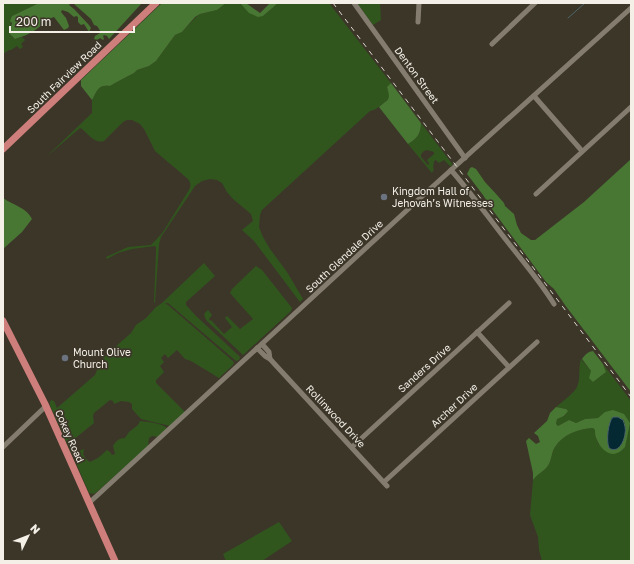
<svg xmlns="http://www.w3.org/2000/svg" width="634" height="564" viewBox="0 0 634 564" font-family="'Golos Text',sans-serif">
	<rect width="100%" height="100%" fill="#3c3629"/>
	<g fill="#30561e" fill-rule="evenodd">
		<path d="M3 3H39L12 16 9 33 15 39 22 37 25 40 21 44 23 47 20 49 17 46 11 50H9L3 54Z"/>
		<path d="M226 3H240L249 12 263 16 278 3H329L391 83 387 87 390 96 389 99C382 103 378 110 370 111L262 210 260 215 259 227 263 237 270 249 287 272 303 299 300 302 254 241 242 230 253 221 251 214 233 199 227 192 222 183 217 180 210 179 202 181 195 186 161 237 159 244 155 303 154 302 156 253V247L155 246 132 249 118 253 107 259 106 257 128 247 151 245 155 241 163 232 189 190C191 186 191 183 188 179L155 151 144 129 140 124 132 120H127L123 122 104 141C95 144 88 134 82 129L80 128 45 158 92 113V100C97 91 98 84 110 86L115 83 134 73 137 70 149 66 156 61 175 35 182 32 195 18 200 14 217 10Z"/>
		<path d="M357 3H380L381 20 373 25Z"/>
		<path d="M421 123 453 165 450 166 444 160 439 163 436 160 434 161 433 168 434 169 432 173 408 144C417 139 421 133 421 123ZM427 150 434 152V154L427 160 429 163V164L428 165 421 157V154L424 151Z"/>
		<path d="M204 263 215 276 186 302V305L196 316 237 354 240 357 239 360 236 361 168 303H165L168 305 234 362 233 365 219 378 191 361 185 359 177 350 168 358 165 354 161 358 164 362 160 366 164 372 156 380V383L185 412 170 426 141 419 132 409V404L129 402 121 401 114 404 113 401 110 400 94 413 93 416 94 423 73 440 72 442 76 448V451L73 454 71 453 50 405V402L51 400 54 401 57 408 95 375 97 370 96 364 131 333 136 325 146 318 156 307 162 303Z"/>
		<path d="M256 266 262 270 292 308 291 311 243 355 206 320 204 314 208 310 212 315 209 319 210 321 211 320 224 334 232 327 225 318 227 316 240 329 253 319 230 293 232 289Z"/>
		<path d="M581 359 591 371 593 382 606 372 603 364 631 401V561H542L539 550 538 537 530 515 533 480C536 474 543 472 547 467 552 461 551 453 555 447 563 434 579 429 593 428L595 430 596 438 599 445 602 415 598 418 585 419 576 423 569 420 558 426 556 424 557 418 565 416 566 409 556 407C561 403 575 392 577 387 581 379 578 367 581 359Z"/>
		<path d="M140 421C148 422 161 423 167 428L158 437 152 436 149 438 148 446 98 491 94 494 89 493 73 456 75 454 83 449 84 450 83 454 86 459 90 462 98 458 107 450 110 452 112 455 115 454 113 446C116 441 119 438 125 438L129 432 138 425Z"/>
		<path d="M279 522 292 541 262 561H226L223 554Z"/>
	</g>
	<g fill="#487633" fill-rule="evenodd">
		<path d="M39 3H142L109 39 107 36 104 35 103 36 104 39 103 40 100 38 97 40 94 39 95 36 100 33 101 32 97 26 94 25 91 19 74 4H70L69 5 74 9 89 25 91 28 89 32 84 24 81 25 78 22V17L76 16 74 17 68 12 62 10 61 12 66 18 69 26 68 28 64 30 54 17C49 18 37 30 30 33 25 36 20 37 15 39L9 33 12 23 10 21 12 16Z"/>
		<path d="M162 3H226L217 10 200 14 195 17 182 32 175 35 156 61 149 66 137 70 134 73 115 83 110 86C98 84 97 91 92 100L81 86V80Z"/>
		<path d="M240 3H246L260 13 270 3H278L263 16 258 17 249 13Z"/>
		<path d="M391 83 421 123C421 133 417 139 408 144L379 107C389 98 391 101 387 87Z"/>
		<path d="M631 159V392L565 305 554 289 546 282 494 212 483 195 467 174 470 168 472 167 476 169 485 182 497 195 504 203 505 206 514 214 517 225 521 233 531 240H535L584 202Z"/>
		<path d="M3 198C13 205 27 208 32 219L22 232 3 249Z"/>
		<path d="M593 351 603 364 606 372 593 382 589 378 591 371 582 359C585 355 587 352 593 351Z"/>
		<path d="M556 407 566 409 568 411 564 416 557 419 556 424 558 426 569 420 576 423 585 419 598 418 605 412 613 410 624 414 630 423 625 447C623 449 620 452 617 453 608 457 600 447 597 440 595 437 595 433 595 430L593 428C579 429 563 434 555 447 551 453 552 461 547 467 543 472 537 474 533 480V473L526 441 529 438 536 444 540 442 538 436 534 433 547 421 550 413ZM612 417H618L624 420C625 425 626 429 625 433 625 439 620 451 613 450 611 450 609 447 608 446L609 426Z"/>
	</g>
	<path fill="#042933" stroke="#4c6569" d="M613 417H618L623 420C625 425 626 429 625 434 624 442 618 454 609 448 606 441 608 422 613 417Z"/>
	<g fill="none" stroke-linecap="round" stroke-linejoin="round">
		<path stroke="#4c6569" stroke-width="1" d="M568 18 585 3"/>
		<g stroke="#847d6f" stroke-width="5">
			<path d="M354 3 465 158"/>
			<path d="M418 22 419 3"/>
			<path d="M492 44 535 3"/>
			<path d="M534 96 582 151"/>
			<path d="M451 170C472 194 490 220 510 245 525 264 541 283 554 304"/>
			<path d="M536 194 631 107"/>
			<path d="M477 332 509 367"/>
			<path d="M262 344 269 352 270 359"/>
			<path d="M257 348 265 356 270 359 387 486"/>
			<path d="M3 447 46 406"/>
			<path d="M352 447 509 303"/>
			<path d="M384 482 537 342"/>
			<path d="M89 503 430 189 631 8"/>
		</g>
		<g stroke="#ce7f7b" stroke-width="7">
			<path d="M3 149 156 3"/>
			<path d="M3 321 45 404 115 561"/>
		</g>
		<path stroke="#dbd7ce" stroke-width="1" stroke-dasharray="5 5" stroke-linecap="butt" d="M333 3 631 397"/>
	</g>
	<g fill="#6b7280" stroke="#3c3629" stroke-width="1.5">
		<circle cx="384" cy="197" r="4"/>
		<circle cx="65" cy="358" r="4"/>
	</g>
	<g text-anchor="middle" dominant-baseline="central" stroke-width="3.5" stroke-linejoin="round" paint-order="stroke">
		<g font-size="10" fill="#f4f0e8" stroke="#3c3629">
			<text transform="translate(417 75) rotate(54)">Denton Street</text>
			<text transform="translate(64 77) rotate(-44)">South Fairview Road</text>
			<text transform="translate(344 256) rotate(-43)">South Glendale Drive</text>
			<text transform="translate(424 368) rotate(-42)">Sanders Drive</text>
			<text transform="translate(454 405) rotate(-43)">Archer Drive</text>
			<text transform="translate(336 416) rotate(47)">Rollinwood Drive</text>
			<text transform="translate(70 436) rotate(66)">Cokey Road</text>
		</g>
		<g font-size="10" fill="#f4f0e8" stroke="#3c3629" text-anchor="start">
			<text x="392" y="191">Kingdom Hall of<tspan x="392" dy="12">Jehovah’s Witnesses</tspan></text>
			<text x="73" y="352">Mount Olive<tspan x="73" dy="12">Church</tspan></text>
		</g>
	</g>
	<rect width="634" height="564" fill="none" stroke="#f4f0e8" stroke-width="8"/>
	<g transform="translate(28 536) rotate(47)" stroke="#3c3629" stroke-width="3" paint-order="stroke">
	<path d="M0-3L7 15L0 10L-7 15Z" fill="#f4f0e8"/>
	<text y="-6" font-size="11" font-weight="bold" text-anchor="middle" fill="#f4f0e8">N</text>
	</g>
	<path d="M10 26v6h124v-6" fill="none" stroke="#f4f0e8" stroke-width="2"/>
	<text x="16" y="26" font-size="12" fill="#f4f0e8" stroke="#3c3629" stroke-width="3" paint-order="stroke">200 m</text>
</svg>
